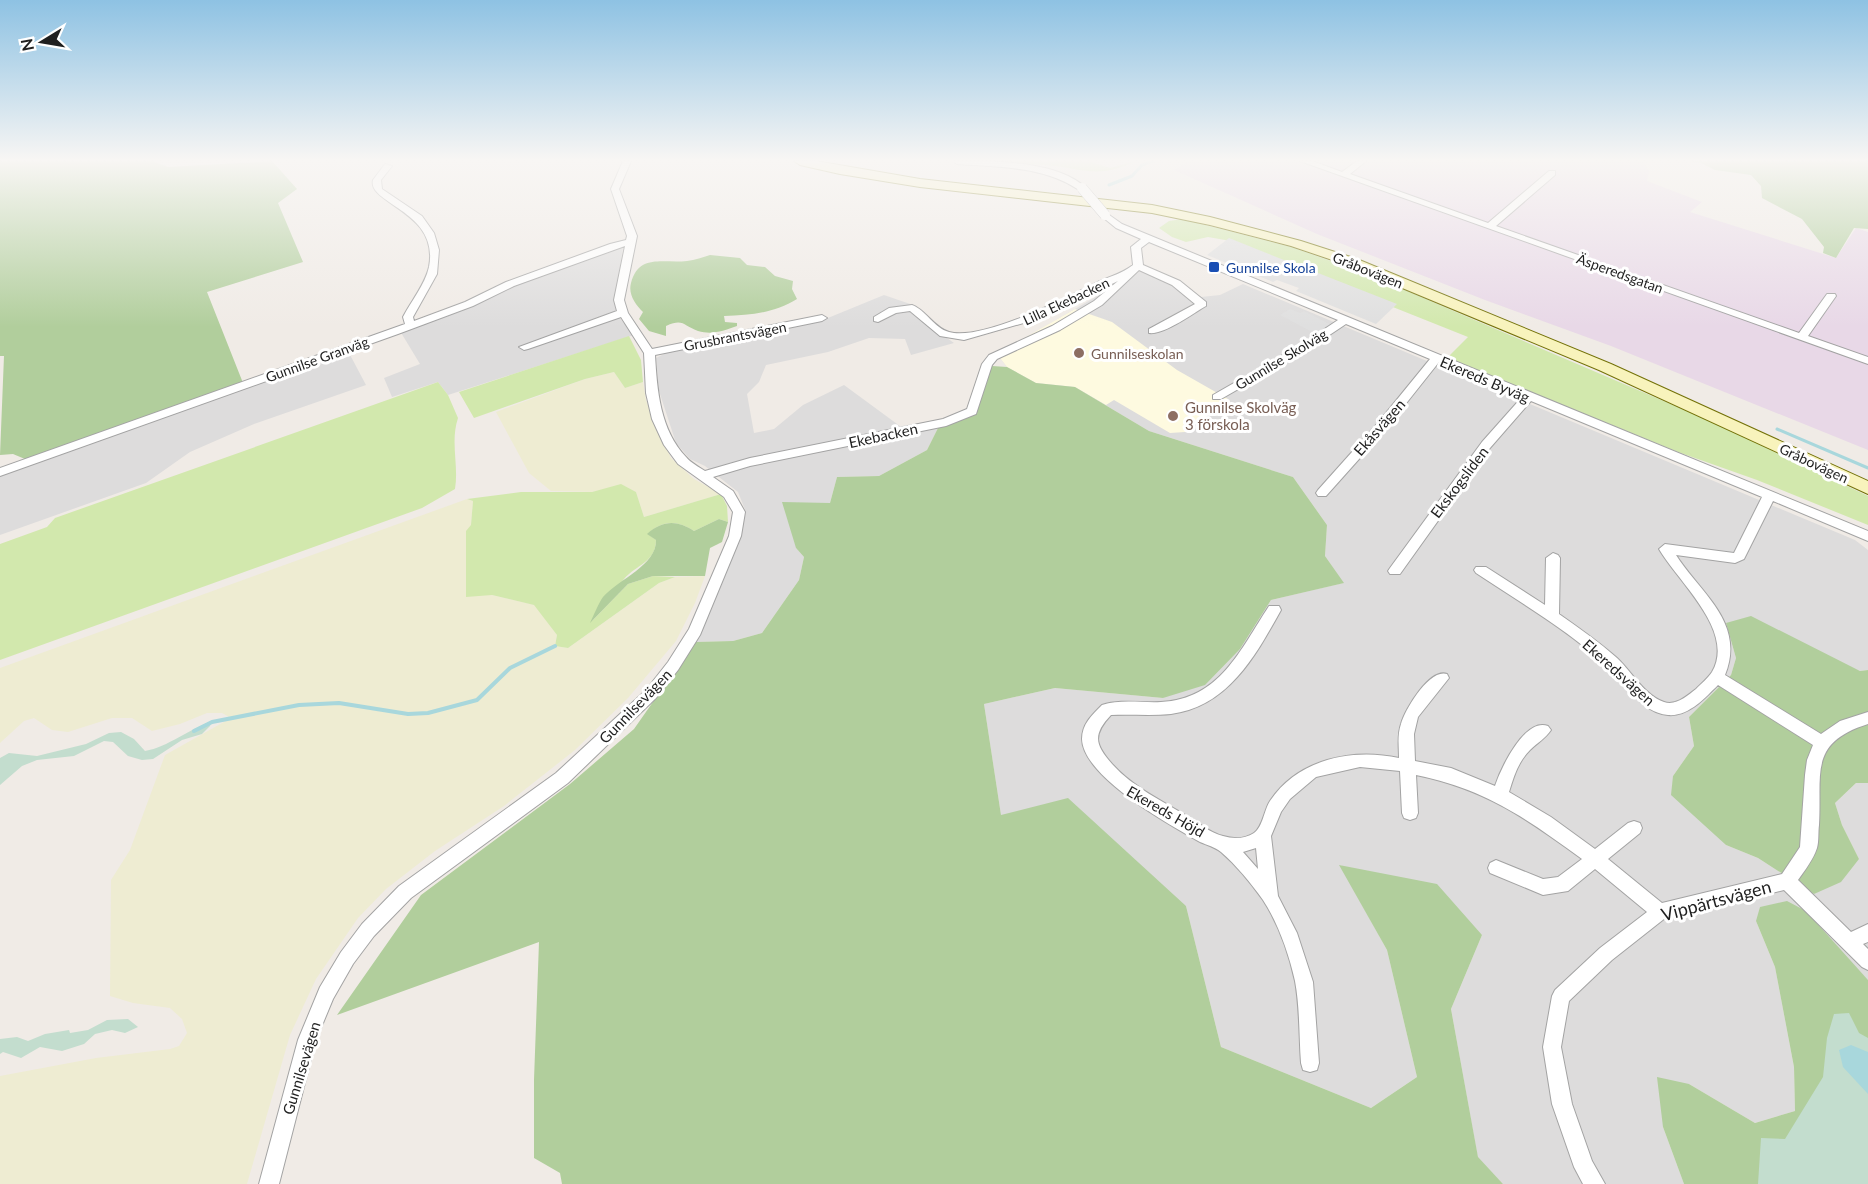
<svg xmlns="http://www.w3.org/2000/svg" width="1868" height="1184" viewBox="0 0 1868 1184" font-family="Lato,sans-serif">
	<rect width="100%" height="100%" fill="#f0ebe6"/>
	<g fill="#dddcdc">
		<path d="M612 248H623L616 294 619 317 634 335 448 395 438 382 392 397 384 378 420 364 400 331Z"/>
		<path d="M1147 267 1201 297 1220 295 1243 284 1855 540 1868 550V670L1860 671 1726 623 1736 658 1731 675 1689 717 1694 746 1673 776 1726 845 1758 858 1814 894 1859 859 1842 825 1835 803 1856 783H1868V980L1861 973 1756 921 1775 967 1794 1067 1795 1111 1755 1123 1689 1084 1663 1127 1684 1184H1503L1478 1158 1451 1009 1482 935 1340 865 1387 950 1417 1077 1371 1108 1221 1047 1186 906 1001 815 984 704 1055 688 1163 698 1240 649 1271 600 1343 583 1325 556 1327 525 1293 477 1149 431 1075 387 1036 383 1007 367 1000 358 1008 348Z"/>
		<path d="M884 295 916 306 937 331 954 343 911 355 905 339 869 338 828 352 766 365 759 382 747 394 754 433 774 429 803 405 844 385 908 432 938 428 927 450 879 476 837 477 830 503 796 548 804 557 799 580 762 633 733 641 695 642 740 539 746 512 738 492 705 466 690 459 676 443 659 391 656 358 668 352 823 320Z"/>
		<path d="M348 351 366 385 254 424 190 452 146 483 0 535V474Z"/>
	</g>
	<path fill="#e8d8e7" d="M1189 161H1637L1644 163 1649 171 1647 181 1702 202 1690 212 1836 258 1856 228 1868 232V450L1611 346 1485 300 1317 234 1174 170Z"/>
	<path fill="#fefae0" d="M1075 309 1112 322 1177 370 1228 399 1185 432 1170 433 1114 400 1106 405 1075 387 1036 383 1007 367 1000 358 1007 348Z"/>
	<g fill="#eeecd2">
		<path d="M614 372 625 388 643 382 646 400 656 427 671 458 694 479 721 494 644 517 636 492 622 485 592 492 551 491 529 473 496 412 585 379Z"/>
		<path d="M467 499 473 501 471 525 492 595 535 605 557 635 555 646 568 648 659 583 675 577 705 576 695 603 676 641 628 698 575 750 504 806 435 851 386 889 358 918 316 979 290 1035 247 1184H0V1076L96 1058 170 1049 179 1046 187 1033 182 1019 170 1008 133 1003 110 996 111 880 130 850 165 755 231 718 222 713H207L180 724 152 731 132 718H112L68 732 52 730 34 718 24 721 0 743V668Z"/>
	</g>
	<g fill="#d2e8ad">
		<path d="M980 161H1088L1110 168 1136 161C1096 180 1085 168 1045 165 1023 163 1002 163 980 161Z"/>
		<path d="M1182 219 1291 247 1365 273 1708 420 1868 496V525L1757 480 1678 452 1447 358 1468 337 1225 240 1208 237 1186 242 1172 237 1159 228 1169 221Z"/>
		<path d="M629 336 641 360 643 382 625 388 614 372 585 379 474 418 459 392Z"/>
		<path d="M438 382 448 395 458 418C450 442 459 465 455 489L422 508 0 660V544L47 527 55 518Z"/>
		<path d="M621 484 636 492 644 517 721 494 727 506 728 522 719 519 694 531C677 520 662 520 648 534L656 540C656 562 636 565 624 579 613 592 602 607 592 621L628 584 653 576 675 577 659 583 568 648 555 646 557 635 534 605 492 595 466 597V531L471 525 473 501 467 499 521 492H592Z"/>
	</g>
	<g fill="#b1ce9c">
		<path d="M0 161H152L168 167 272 161 297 189 278 203 303 262 207 292 243 383 25 459 13 454 0 455 4 356H0Z"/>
		<path d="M1687 161H1868V229L1854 228 1836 258 1823 253 1824 247 1802 219 1762 198 1761 186 1751 175 1715 170 1701 163Z"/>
		<path d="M710 255 740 258 747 265 765 267 775 276 793 281 792 289 797 299C774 313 751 315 724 316L725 322 737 323V326C723 331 712 335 698 331 683 326 684 318 666 326V336L649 331 639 319 643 312C635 304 628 294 631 283 639 253 664 264 687 261 695 260 703 257 710 255Z"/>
		<path d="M992 366 1007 367 1036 383 1075 387 1149 431 1293 477 1327 525 1325 556 1344 583 1271 600 1240 649 1205 685 1163 698 1055 688 984 704 1001 815 1068 798 1186 906 1221 1047 1371 1108 1417 1077 1387 950 1339 865 1437 884 1482 935 1451 1009 1478 1157 1503 1184H562L560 1173 534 1158V1080L539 942 337 1015 421 895 570 784 634 729 695 642 733 641 762 633 799 580 804 557 796 548 782 502 830 503 837 477 879 476 927 450 938 428 973 413Z"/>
		<path d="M719 519 728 522 722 542 710 548 705 576H653L628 584 590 623C594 615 598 604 603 597 619 579 657 565 656 540L647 534C663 520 677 520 694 531Z"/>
		<path d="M1751 616 1860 671 1868 670V783H1856L1835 803 1842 825 1859 859 1841 882 1814 894 1758 858 1726 845 1671 795 1673 776 1694 746 1689 717 1731 675 1736 658 1726 623Z"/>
		<path d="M1787 901 1806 911 1868 980V1184H1684L1663 1127 1657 1077 1689 1084 1755 1123 1795 1111 1794 1067 1775 967 1756 921 1760 907Z"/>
	</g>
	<g fill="#c3ddce">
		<path d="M212 721 210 726 202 734 182 740 153 759 142 760 128 756 113 742 104 741 74 756 37 760 22 766 0 785V758L9 753 37 756 86 744 109 733 121 732 134 739 145 751C168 747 189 729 212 721Z"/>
		<path d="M1849 1013 1859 1033 1868 1038V1184H1758L1761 1138 1785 1139 1823 1077 1827 1038 1834 1014Z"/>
		<path d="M128 1019 138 1027 125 1033 112 1030 95 1034 84 1044 62 1051 40 1047 21 1058 3 1052 0 1054V1039L17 1037 28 1041 45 1034 69 1030 70 1033 88 1030 107 1020Z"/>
	</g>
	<g fill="#dfdfdf">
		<path d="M1229 238 1294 264 1292 267 1314 275 1318 273 1397 304 1376 324 1296 291 1299 288 1277 280 1273 282 1207 255Z"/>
		<path d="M1290 309 1300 313 1304 311 1331 325 1316 334 1280 315Z"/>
	</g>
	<path fill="#a8d7dc" d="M1851 1045 1868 1052V1094L1843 1067 1839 1050Z"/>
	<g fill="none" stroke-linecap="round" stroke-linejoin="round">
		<g stroke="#a8d7dc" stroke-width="3">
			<path d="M1109 185 1132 176 1142 165 1152 161"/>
			<path d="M1777 429 1868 468"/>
		</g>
		<path stroke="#a8d7dc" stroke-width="4" d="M194 731 212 722 299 705 339 703 408 714 428 713 477 700 510 668 555 646"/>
		<defs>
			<g id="minor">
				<path d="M623 161H631L619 189 637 236 624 300 628 313 652 349 822 315 827 318 822 321 655 355C657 390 660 430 686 457 691 463 699 467 705 471L750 458 943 419 967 409 982 364 989 355 1052 326 1094 301 1118 281 1041 318 964 340 940 336 910 311 896 313 878 322 874 321V317L889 308 912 305C926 310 934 328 949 332 983 341 1068 297 1100 281 1113 275 1121 274 1133 265L1131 247 1141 239 1116 228 1100 215 1105 212 1122 224 1868 531V541L1773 501 1744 559 1735 563 1676 555C1701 594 1746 623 1725 675L1821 734 1840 721 1868 712V724C1808 743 1822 773 1819 825 1818 832 1819 841 1817 848 1813 860 1805 870 1798 880L1851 932 1868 924V942L1863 944 1868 949V970L1862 967 1784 890 1664 919 1612 960 1569 1001 1561 1047 1572 1104 1592 1161 1605 1184H1583L1574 1167 1552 1104 1543 1047 1552 996 1555 990 1600 948 1647 912 1595 869 1568 891 1543 895 1490 873 1488 868 1490 863 1496 860 1543 879 1558 877 1582 859C1526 818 1485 789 1416 775L1418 813 1416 818 1410 820 1404 818 1402 813 1400 771 1360 767 1316 777 1290 799 1281 812 1271 836 1278 896 1297 933 1313 982 1319 1063 1317 1070 1310 1072 1303 1070 1301 1063C1299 1037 1300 1007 1295 981 1289 954 1278 923 1263 900 1251 883 1236 865 1221 852 1215 847 1207 845 1200 842 1170 825 1083 777 1082 739 1082 724 1092 715 1102 705 1120 699 1142 703 1161 702 1220 699 1240 650 1269 606H1279L1281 610C1256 655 1228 707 1171 714 1151 716 1131 714 1111 715 1092 735 1095 745 1113 765 1133 787 1162 801 1187 816 1199 823 1210 833 1223 836 1233 839 1245 839 1254 833 1263 827 1264 810 1270 801 1298 759 1352 748 1399 758 1399 747 1397 735 1401 724 1405 709 1430 668 1447 674L1449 678 1418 717 1414 734 1415 761 1451 768 1495 786C1501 768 1525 717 1548 726L1551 730C1546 738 1537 743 1530 750 1518 762 1514 776 1509 792L1551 817 1595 849 1628 823 1634 821 1640 823 1642 828 1640 833 1608 859 1662 903 1782 874 1800 847 1805 775 1807 760 1813 745 1718 685C1705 698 1688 717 1668 715 1640 712 1627 684 1608 667 1568 630 1521 603 1476 573L1474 570 1476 567H1486L1545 605 1546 558 1553 553 1558 555 1560 558 1559 614C1579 628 1599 642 1617 658 1632 672 1644 695 1664 702 1676 706 1687 696 1696 689 1701 684 1708 678 1712 672 1736 631 1678 582 1659 549L1665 544 1734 553 1762 497 1531 401 1490 448 1400 574H1390L1388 571 1390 568 1482 442 1522 397 1439 362 1385 430 1326 496H1318L1316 493 1318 490 1377 424 1430 359 1346 324 1310 348 1221 399H1213V395L1302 344 1338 320 1149 242 1141 248 1143 265 1180 281 1206 302V306C1192 314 1164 335 1149 333V329L1195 304 1172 285 1139 270 1102 305 1060 330 997 359 992 365 976 414 946 426 750 466 713 477 733 491 745 512 741 536 700 635 678 670 656 698 568 783 411 898 374 936 353 964 333 999 316 1040 279 1184H259L298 1040 320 987 341 952 362 924 399 886 556 773 646 690 668 662 689 629 729 536 733 512 724 497 678 464 664 445 652 419 646 393 644 353 621 317 528 349 524 350 519 347 617 311 614 300 625 246 514 286 473 306 398 334 0 476V468L405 324 403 317C411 301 425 285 429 267 440 211 367 204 373 180L385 164 392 166 381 180 382 189 422 216 434 233 439 250 437 274 413 317 414 321 465 302 506 282 610 244 626 240 627 236 611 189ZM1256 848 1258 869 1243 852Z"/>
				<path d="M953 161C991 161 1057 160 1086 188L1079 190C1043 166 998 167 957 164Z"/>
				<path d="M1300 161H1312L1342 172 1357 161H1366L1350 174 1488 223 1549 171H1555V175L1496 226 1799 333 1827 294H1835L1836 296 1808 336 1868 357V364Z"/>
			</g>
			<path id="secondary" d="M794 161H816L920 179 1152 205 1210 217 1301 241 1357 259 1611 364 1868 481V494L1599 370 1347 265 1291 246 1210 225 1152 213 920 187 840 174 800 165Z"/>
		</defs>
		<use href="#minor" stroke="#a3a3a3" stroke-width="2"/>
		<use href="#secondary" stroke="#747208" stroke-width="2"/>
		<use href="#minor" fill="#fff" fill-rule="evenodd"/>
		<use href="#secondary" fill="#f8f3bc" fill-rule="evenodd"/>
		<defs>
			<path id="minor-bridge" d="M1082 188 1105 215"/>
		</defs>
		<use href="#minor-bridge" stroke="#a3a3a3" stroke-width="11" stroke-linecap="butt"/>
		<use href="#minor-bridge" stroke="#fff" stroke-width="10"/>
	</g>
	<linearGradient id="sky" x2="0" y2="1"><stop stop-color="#8ec2e3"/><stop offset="0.49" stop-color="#f8f6f4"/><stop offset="1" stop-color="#f8f6f4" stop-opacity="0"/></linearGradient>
	<rect width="1868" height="327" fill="url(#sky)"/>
	<rect fill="#1a4fb4" stroke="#fff" stroke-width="2" x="1208" y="261" width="12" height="12" rx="3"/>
	<g fill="#8d6e63" stroke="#fff" stroke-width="2">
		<circle cx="1079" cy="353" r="6"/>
		<circle cx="1173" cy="416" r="6"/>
	</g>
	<g text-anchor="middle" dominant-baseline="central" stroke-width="6" stroke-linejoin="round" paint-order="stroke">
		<g font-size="14" fill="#164399" stroke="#fff" text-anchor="start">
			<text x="1226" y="267">Gunnilse Skola</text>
		</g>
		<g font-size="14" fill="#1f1f1f" stroke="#fff">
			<text transform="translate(1368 270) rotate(22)">Gråbovägen</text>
			<text transform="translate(1620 273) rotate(20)">Äsperedsgatan</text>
			<text transform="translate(1066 301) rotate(-25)">Lilla Ekebacken</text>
			<text transform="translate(735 336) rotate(-11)">Grusbrantsvägen</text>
			<text transform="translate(317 359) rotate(-20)">Gunnilse Granväg</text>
			<text transform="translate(1281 359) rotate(-31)">Gunnilse Skolväg</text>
			<text transform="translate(1814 463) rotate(25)">Gråbovägen</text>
		</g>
		<g font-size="14" fill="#785e54" stroke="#fff" text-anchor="start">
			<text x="1091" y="353">Gunnilseskolan</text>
		</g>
		<g font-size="15" fill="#1f1f1f" stroke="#fff">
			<text transform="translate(1485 379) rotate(23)">Ekereds Byväg</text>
			<text transform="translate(1379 427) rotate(-49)">Ekåsvägen</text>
			<text transform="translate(883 435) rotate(-12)">Ekebacken</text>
			<text transform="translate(1459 482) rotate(-53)">Ekskogsliden</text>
			<text transform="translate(1619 672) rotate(42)">Ekeredsvägen</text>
			<text transform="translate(635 706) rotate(-46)">Gunnilsevägen</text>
			<text transform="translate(1166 811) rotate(30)">Ekereds Höjd</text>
			<text transform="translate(301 1068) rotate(-73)">Gunnilsevägen</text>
		</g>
		<g font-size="15" fill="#785e54" stroke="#fff" text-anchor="start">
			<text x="1185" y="407">Gunnilse Skolväg<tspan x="1185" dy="17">3 förskola</tspan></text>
		</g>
		<g font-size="18" fill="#1f1f1f" stroke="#fff">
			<text transform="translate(1716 900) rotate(-15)">Vippärtsvägen</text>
		</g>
	</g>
	<g transform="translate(42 42) rotate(259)" stroke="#ffffff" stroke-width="4.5" paint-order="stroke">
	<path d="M0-4.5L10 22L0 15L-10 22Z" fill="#1f1f1f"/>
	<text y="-9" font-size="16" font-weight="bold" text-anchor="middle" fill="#1f1f1f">N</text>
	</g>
</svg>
